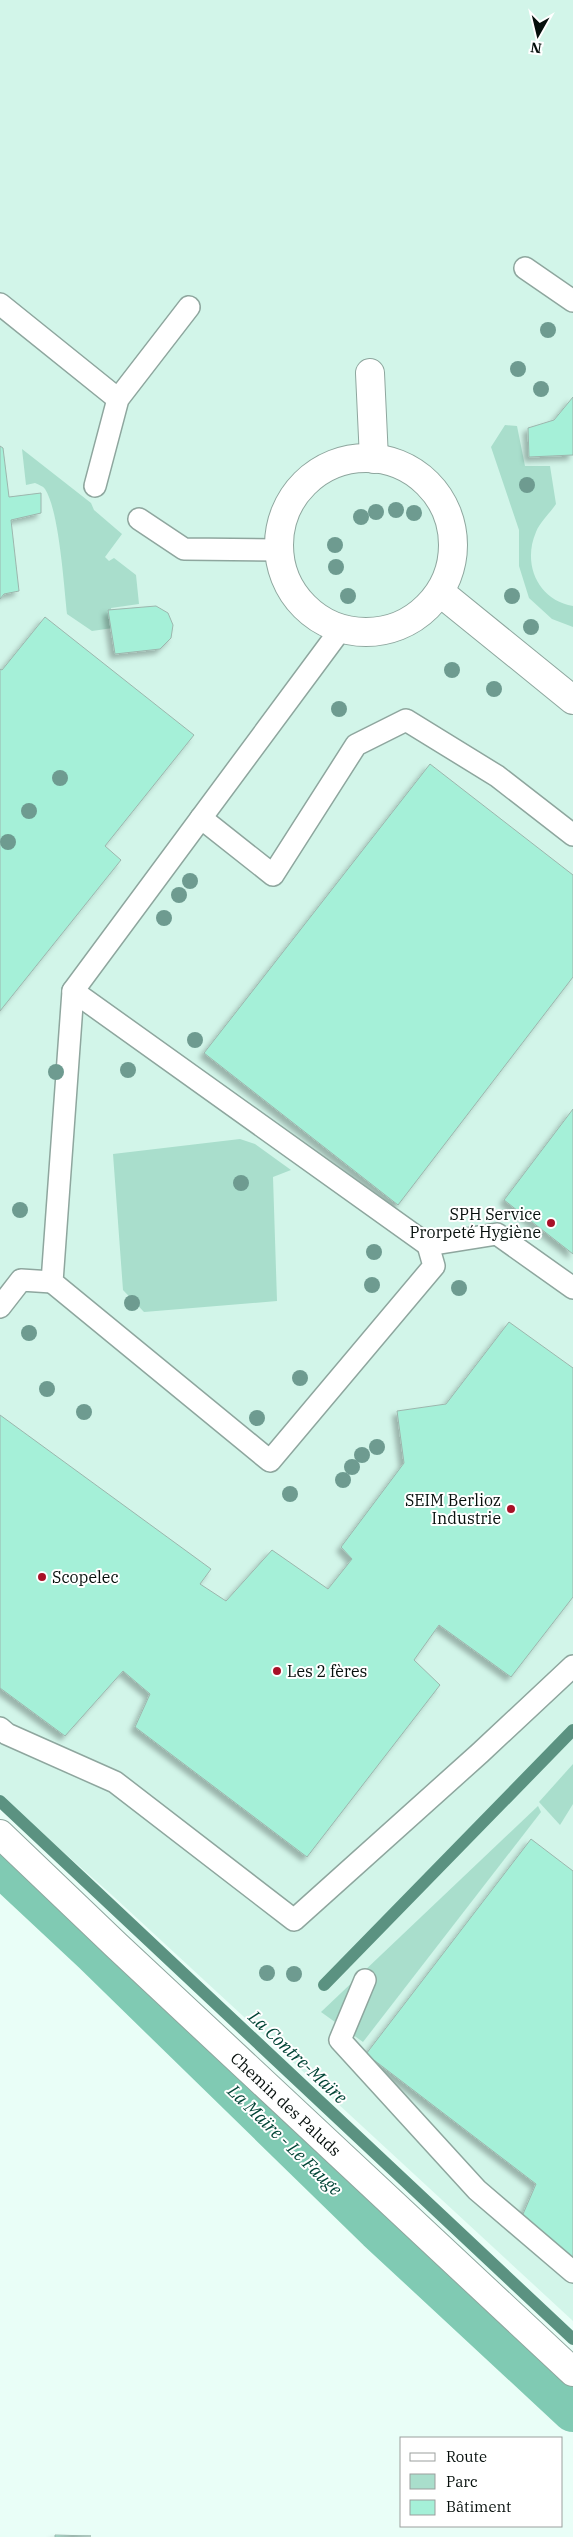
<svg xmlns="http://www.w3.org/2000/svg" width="573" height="2537" viewBox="0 0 573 2537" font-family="'IBM Plex Serif',serif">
	<defs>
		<filter id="shadow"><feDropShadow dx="-4.5" dy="4.5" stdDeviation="2.5" flood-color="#0004"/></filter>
	</defs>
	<rect width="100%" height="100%" fill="#e9fef7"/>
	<path fill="#d2f5e9" d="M0 0H573V2321L113 1896 0 1796Z"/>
	<g fill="#a9decc">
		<path d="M505 425 517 426 525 466H550L556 504C550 513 540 522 536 532 522 564 538 600 573 606V627L552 619 529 598 519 566V530L491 447Z"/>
		<path d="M22 449 91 503 94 510 122 534 105 557 109 561 114 558 136 575 139 604 111 608 113 628 92 631 67 614C64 586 59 510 45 489 43 486 39 485 35 483L26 485Z"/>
		<path d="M240 1139 255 1144 291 1170 273 1177 277 1301 144 1312 123 1290 113 1154Z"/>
		<path d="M573 1764V1804L560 1825 539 1802Z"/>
		<path d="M538 1806 541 1812 363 2042 321 2012Z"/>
	</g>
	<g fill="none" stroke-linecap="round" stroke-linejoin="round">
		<g stroke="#5b9281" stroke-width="12">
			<path d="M0 1801 573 2339"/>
			<path d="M324 1985 573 1730"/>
		</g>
		<path stroke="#80cab3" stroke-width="42" d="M0 1865 93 1952 378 2230 573 2411"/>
	</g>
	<g fill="#a5f0d8" stroke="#9cb6ad" filter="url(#shadow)">
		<path d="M573 397V455L529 457 528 428 554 420Z"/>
		<path d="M0 446 3 448 9 497 41 493V513L11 520 19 591 4 594 0 599Z"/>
		<path d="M156 606 168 613 173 625 171 638 160 649 115 654 108 610Z"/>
		<path d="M45 617 194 735 105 846 121 860 0 1011V669L2 670Z"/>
		<path d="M430 764 573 875V977L398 1205 204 1053Z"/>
		<path d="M573 1109V1254L504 1200Z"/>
		<path d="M509 1322 573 1368V1597L511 1677 439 1625 414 1660 440 1685 307 1857 135 1727 150 1694 123 1671 65 1736 0 1688V1415L211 1569 200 1584 226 1601 272 1550 328 1589 352 1559 341 1547 404 1463 397 1411 446 1404Z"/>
		<path d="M531 1839 573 1871V2264L520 2221 536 2184 366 2054Z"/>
		<path d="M55 2535 91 2536 55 2537Z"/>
	</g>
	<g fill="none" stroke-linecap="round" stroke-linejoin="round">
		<defs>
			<g id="lane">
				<path d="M525 268 573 301"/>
				<path d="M0 304 118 399"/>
				<path d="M95 486 118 399 189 307"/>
				<path d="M139 519 184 549 278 550"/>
				<path d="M341 629 73 991 428 1245 497 1234 573 1288"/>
				<path d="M201 818 273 875 356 745 406 720 497 776 573 835"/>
				<path d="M73 991 52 1282 270 1461 434 1266 428 1245"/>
				<path d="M0 1307 21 1280 52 1282"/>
				<path d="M0 1728 7 1734 115 1782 294 1920 480 1753 573 1666"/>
				<path d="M365 1980 340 2040 477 2190 573 2272"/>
			</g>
			<g id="street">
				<path d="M370 373 374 459"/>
				<circle cx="366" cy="545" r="87"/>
				<path d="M441 593 573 700"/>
				<path d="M0 1834 116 1945 573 2372"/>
			</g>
		</defs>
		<use href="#lane" stroke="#8ea69e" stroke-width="24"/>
		<use href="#street" stroke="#8ea69e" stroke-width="30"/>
		<use href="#lane" stroke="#fff" stroke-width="21"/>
		<use href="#street" stroke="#fff" stroke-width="28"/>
	</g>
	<g fill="#6e9b90">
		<circle cx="548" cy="330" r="8"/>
		<circle cx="518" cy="369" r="8"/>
		<circle cx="541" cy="389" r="8"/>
		<circle cx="527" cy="485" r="8"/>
		<circle cx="396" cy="510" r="8"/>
		<circle cx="376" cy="512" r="8"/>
		<circle cx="414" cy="513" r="8"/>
		<circle cx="361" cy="517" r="8"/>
		<circle cx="335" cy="545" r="8"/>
		<circle cx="336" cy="567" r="8"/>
		<circle cx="348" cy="596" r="8"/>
		<circle cx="512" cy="596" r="8"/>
		<circle cx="531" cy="627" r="8"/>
		<circle cx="452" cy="670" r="8"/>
		<circle cx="494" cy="689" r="8"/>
		<circle cx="339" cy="709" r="8"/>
		<circle cx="60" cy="778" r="8"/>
		<circle cx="29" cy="811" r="8"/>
		<circle cx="8" cy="842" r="8"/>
		<circle cx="190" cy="881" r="8"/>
		<circle cx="179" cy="895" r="8"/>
		<circle cx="164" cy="918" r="8"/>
		<circle cx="195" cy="1040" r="8"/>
		<circle cx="128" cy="1070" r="8"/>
		<circle cx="56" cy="1072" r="8"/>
		<circle cx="241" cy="1183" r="8"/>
		<circle cx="20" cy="1210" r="8"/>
		<circle cx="374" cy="1252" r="8"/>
		<circle cx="372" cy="1285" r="8"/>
		<circle cx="459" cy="1288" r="8"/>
		<circle cx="132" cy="1303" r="8"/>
		<circle cx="29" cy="1333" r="8"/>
		<circle cx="300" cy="1378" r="8"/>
		<circle cx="47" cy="1389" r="8"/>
		<circle cx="84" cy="1412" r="8"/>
		<circle cx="257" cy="1418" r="8"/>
		<circle cx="377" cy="1447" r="8"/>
		<circle cx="362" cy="1455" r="8"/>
		<circle cx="352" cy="1467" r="8"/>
		<circle cx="343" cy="1480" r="8"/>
		<circle cx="290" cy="1494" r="8"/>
		<circle cx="267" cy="1973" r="8"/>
		<circle cx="294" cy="1974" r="8"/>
	</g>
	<g fill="#a81127" stroke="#fff" stroke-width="2">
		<circle cx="551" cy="1223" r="5"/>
		<circle cx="511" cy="1509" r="5"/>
		<circle cx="42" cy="1577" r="5"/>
		<circle cx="277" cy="1671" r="5"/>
	</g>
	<g text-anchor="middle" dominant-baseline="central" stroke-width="4" stroke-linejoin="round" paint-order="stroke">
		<g font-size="16" fill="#060f0c" stroke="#fff" text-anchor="end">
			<text x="541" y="1214">SPH Service<tspan x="541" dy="18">Prorpeté Hygiène</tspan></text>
			<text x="501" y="1500">SEIM Berlioz<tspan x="501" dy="18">Industrie</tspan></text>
			<text x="52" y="1577" text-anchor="start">Scopelec</text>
			<text x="287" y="1671" text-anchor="start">Les 2 fères</text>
		</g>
		<g font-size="16" fill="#060f0c" stroke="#fff">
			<text transform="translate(286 2104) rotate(43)">Chemin des Paluds</text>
		</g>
		<g font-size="18" font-style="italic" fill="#004435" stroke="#fff">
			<text transform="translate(298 2057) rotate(43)">La Contre-Maïre</text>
			<text transform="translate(285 2140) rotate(44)">La Maïre - Le Fauge</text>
		</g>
	</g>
	<rect x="400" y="2437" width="162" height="90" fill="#ffffff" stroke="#9b9f9e"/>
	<rect x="410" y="2453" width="25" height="8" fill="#ffffff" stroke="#9b9f9e"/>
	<text x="446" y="2462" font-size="15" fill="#060f0c">Route</text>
	<rect x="410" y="2474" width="25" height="15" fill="#a9decc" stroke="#9b9f9e"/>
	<text x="446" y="2487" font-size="15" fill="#060f0c">Parc</text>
	<rect x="410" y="2500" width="25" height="15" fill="#a5f0d8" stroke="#9b9f9e"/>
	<text x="446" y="2512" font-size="15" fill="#060f0c">Bâtiment</text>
	<g transform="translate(538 35) rotate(188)" stroke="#ffffff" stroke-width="4" paint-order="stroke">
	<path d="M0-4L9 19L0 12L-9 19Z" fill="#060f0c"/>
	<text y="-8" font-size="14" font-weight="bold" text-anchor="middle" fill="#060f0c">N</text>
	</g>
</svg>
